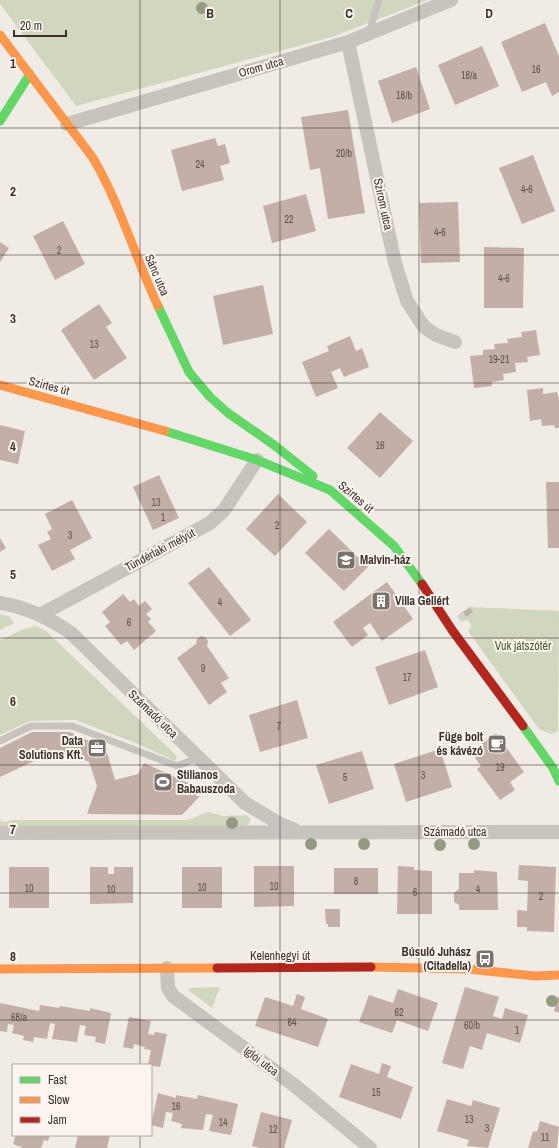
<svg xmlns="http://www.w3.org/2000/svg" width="559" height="1148" viewBox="0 0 559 1148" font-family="'Archivo Narrow',sans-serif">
	<rect width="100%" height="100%" fill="#f0ebe5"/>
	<g fill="#d1d6bf">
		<path d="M0 0H428L332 37 76 106 0 4Z"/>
		<path d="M469 607 559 611 558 731 551 734 539 729 468 631 471 627 470 622 466 620 461 622 457 616Z"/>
		<path d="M0 614 10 617 14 623 0 630Z"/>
		<path d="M36 626 46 631 177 756 175 761 136 743 75 720 30 721 0 735V640L24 629Z"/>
		<path d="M208 812 223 816 246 815 251 819 248 825 241 826 0 827V820L5 822 13 820H188Z"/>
		<path d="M220 987 212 1008 188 990 191 988Z"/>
	</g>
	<g fill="#c3afa7">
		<path d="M545 23 559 56V92L552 96 546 82 522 92 501 42Z"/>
		<path d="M482 46 499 86 455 105 438 65Z"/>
		<path d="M416 67 430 109 392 123 378 81Z"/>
		<path d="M348 110 365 213 328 219 320 168 310 170 301 117Z"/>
		<path d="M215 138 218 146 225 144 230 163 220 166 224 180 182 191 171 150Z"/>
		<path d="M533 155 555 211 522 224 499 168Z"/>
		<path d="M306 194 316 231 272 243 263 206Z"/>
		<path d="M458 202 460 262 421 263 419 203Z"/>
		<path d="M63 221 85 264 55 280 33 236Z"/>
		<path d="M0 242 9 248 0 262Z"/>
		<path d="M484 247 524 248 523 308H484Z"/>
		<path d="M263 285 273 334 223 345 213 296Z"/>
		<path d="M99 304 112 323 106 327 127 358 94 380 61 330Z"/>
		<path d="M536 330 540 355 527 357 528 362 515 363 516 372 503 374 504 380 492 382V386L474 388 470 356 483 355V350L495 349 494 344 508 343 507 339 522 337 521 332Z"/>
		<path d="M350 336 356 351 362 348 369 367 344 377 340 368 331 372 338 388 316 397 302 362 329 351 327 346Z"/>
		<path d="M543 388V394L557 392 559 399V428H555L554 425 542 426 541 419 530 421 527 390Z"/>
		<path d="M380 412 413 441 380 478 347 448Z"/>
		<path d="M0 425 25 431 18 464 0 460Z"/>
		<path d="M159 475 179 518 153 530 133 487Z"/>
		<path d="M546 482H559V548H548Z"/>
		<path d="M278 494 307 522 275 556 246 529Z"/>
		<path d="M72 500 92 538 70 550 75 559 52 571 38 545 51 539 47 532 52 529 45 514Z"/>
		<path d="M329 529 368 567 344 591 305 553Z"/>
		<path d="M0 538 6 548 0 552Z"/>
		<path d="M209 567 251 620 230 636 188 583Z"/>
		<path d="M387 582 413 619 382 641 370 623 363 628 368 635 352 647 333 622Z"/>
		<path d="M123 594 130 602 134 599 139 606 145 601 152 609 146 614 151 619 148 622 156 631 134 650 127 641 121 645 105 626 110 622 102 612Z"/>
		<path d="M470 608 473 612 466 617 463 612Z"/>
		<path d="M201 636 205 637 208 641 207 646 229 678 221 683 227 692 209 705 177 658 196 644 197 639Z"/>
		<path d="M425 650 438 687 389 705 375 667Z"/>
		<path d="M297 700 308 738 260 752 249 715Z"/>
		<path d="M32 732H70L106 749 115 780 138 774 144 763 197 787 196 796H200L182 815 87 814 97 786 89 762 76 756 47 755 0 777V748Z"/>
		<path d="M496 733 524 772 510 782 515 790 500 800 477 769 481 766 471 752Z"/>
		<path d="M440 749 452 787 406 802 394 764Z"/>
		<path d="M362 751 374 789 329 804 316 765Z"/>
		<path d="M519 865 556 867 554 932 527 931V927H517V910L527 911 528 881 518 880Z"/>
		<path d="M254 866H294V906L254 907Z"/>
		<path d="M398 866 414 867V870L432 871V914H397Z"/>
		<rect x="9" y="867" width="40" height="41"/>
		<path d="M90 867H108V874H114V867H133V903L90 904Z"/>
		<rect x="182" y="867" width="40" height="41"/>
		<rect x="334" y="868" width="44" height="26"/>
		<path d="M474 870 497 872 498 910H459V905L454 902V893L459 889V873H474Z"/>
		<path d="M325 909H340V927H328V924H326Z"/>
		<path d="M465 987 499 997 493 1016 502 1019 505 1008 528 1015 520 1043 487 1033 482 1050 470 1046 463 1069 442 1063Z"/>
		<path d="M398 989 438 1003 428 1031 397 1020 392 1033 359 1022 369 995 393 1003Z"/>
		<path d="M297 994 305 997 301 1009 328 1019 318 1047 255 1026 265 997 293 1006Z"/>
		<path d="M558 996H559V1013L554 1011Z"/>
		<path d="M0 1003 39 1011 40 1005 59 1008 60 1006 90 1011V1008L111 1013 105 1044 95 1042 96 1037 84 1035 86 1026 80 1025 77 1042 52 1039 55 1024 50 1023 47 1039 34 1037 33 1042 23 1040 24 1036 12 1033 14 1025 8 1024 7 1032 0 1031Z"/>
		<path d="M129 1017 151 1021 148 1034 154 1035 155 1032 167 1034 160 1067 148 1065 151 1050 144 1049 145 1047 134 1044 133 1049 123 1047Z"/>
		<path d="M382 1063 391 1066 387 1077 413 1087 401 1119 339 1097 351 1064 379 1074Z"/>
		<path d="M158 1093 176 1098V1095L197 1099 198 1095 238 1104 231 1135 209 1131 213 1115 206 1114 203 1130 181 1128 182 1124 171 1121 173 1113 166 1112 163 1128 151 1125Z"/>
		<path d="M447 1099 471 1106 473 1100 500 1108 488 1148 467 1146 469 1140 437 1131Z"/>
		<path d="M261 1112 292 1120 284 1148H260L252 1146Z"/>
		<path d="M540 1121 559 1127 557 1148H528L533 1131 537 1132Z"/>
		<path d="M16 1135H50L48 1141 44 1140 41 1148H23L13 1144Z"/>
		<path d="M78 1135H110L107 1148H75Z"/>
	</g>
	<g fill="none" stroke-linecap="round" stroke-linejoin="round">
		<g stroke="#c9c3be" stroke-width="7">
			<path d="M369 33 379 0"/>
			<path d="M0 741 31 726H72L177 766 198 758"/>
		</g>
		<g stroke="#c9c3be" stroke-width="14">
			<path d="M348 42 395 263 407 301 424 327 436 335 455 342"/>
			<path d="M67 124 348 42 451 0"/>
			<path d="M0 603C26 607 49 618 71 633L245 803 280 824 295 830"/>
			<path d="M40 615 210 523 224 510 257 460"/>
			<path d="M0 833 559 832"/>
			<path d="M167 968 168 988 173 996 294 1085 370 1148"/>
		</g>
		<g stroke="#63d668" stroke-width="9">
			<path d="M0 121 30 74"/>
			<path d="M158 306 189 372 210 397 228 413 274 445 313 476"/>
			<path d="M165 431 257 460 330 490 394 546 422 584"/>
			<path d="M523 726 553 768 559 781"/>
		</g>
		<g stroke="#ff974d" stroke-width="9">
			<path d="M0 35 93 158C120 204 135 257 158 306"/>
			<path d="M0 385 165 431"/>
			<path d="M371 967 468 969 535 976 559 975"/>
			<path d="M0 969 217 968"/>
		</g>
		<g stroke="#b3261e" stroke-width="9">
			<path d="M422 584 452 630 523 726"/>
			<path d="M217 968 371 967"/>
		</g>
	</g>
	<g fill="#959b80">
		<circle cx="202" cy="8" r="6"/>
		<circle cx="232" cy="823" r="6"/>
		<circle cx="311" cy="844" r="6"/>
		<circle cx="364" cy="844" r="6"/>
		<circle cx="474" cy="844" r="6"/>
		<circle cx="440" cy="845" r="6"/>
		<circle cx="552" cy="1001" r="6"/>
	</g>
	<path fill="none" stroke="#3b302b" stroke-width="1" stroke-opacity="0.55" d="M140 0V1065M280 0V1148M419 0V1148M0 128H559M0 255H559M0 383H559M0 510H559M0 638H559M0 765H559M0 893H559M0 1020H559M140 1135V1148"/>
	<defs>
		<symbol id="school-square" viewBox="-11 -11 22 22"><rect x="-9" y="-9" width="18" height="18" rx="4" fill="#7a716c" stroke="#fbf5ee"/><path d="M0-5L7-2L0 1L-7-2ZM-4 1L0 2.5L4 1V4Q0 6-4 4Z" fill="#fff"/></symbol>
		<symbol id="building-square" viewBox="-11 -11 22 22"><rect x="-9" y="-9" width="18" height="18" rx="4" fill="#7a716c" stroke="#fbf5ee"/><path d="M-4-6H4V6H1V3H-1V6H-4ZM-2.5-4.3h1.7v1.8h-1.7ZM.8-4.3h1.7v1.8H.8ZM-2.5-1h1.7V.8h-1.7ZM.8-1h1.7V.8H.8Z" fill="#fff"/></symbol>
		<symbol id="cafe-square" viewBox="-11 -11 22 22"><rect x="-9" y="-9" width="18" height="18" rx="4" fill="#7a716c" stroke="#fbf5ee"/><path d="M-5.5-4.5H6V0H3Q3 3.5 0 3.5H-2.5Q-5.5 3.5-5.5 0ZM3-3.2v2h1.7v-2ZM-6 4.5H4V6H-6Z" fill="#fff"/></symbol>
		<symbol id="office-square" viewBox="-11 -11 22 22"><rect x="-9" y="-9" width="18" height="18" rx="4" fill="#7a716c" stroke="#fbf5ee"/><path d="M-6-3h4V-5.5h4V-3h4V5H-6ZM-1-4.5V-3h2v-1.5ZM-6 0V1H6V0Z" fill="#fff"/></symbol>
		<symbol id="stadium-square" viewBox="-11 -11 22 22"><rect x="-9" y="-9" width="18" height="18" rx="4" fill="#7a716c" stroke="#fbf5ee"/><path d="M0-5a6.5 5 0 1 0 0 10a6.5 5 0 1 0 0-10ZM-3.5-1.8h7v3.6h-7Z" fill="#fff"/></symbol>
		<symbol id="bus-square" viewBox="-11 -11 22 22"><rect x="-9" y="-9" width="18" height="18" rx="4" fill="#7a716c" stroke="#fbf5ee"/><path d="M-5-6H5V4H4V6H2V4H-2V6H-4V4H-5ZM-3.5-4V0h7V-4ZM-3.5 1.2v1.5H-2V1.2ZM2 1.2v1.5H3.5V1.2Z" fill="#fff"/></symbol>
	</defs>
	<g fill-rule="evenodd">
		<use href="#school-square" x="335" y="549" width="22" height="22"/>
		<use href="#building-square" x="370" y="590" width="22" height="22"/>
		<use href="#cafe-square" x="486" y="733" width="22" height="22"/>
		<use href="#office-square" x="86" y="737" width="22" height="22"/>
		<use href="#stadium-square" x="152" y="771" width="22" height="22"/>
		<use href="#bus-square" x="474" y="948" width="22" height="22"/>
	</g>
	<g text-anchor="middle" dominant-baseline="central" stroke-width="4" stroke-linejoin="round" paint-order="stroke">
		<g font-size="10" fill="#5d504a">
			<text x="536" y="69">16</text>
			<text x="469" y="75">18/a</text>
			<text x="404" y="95">18/b</text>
			<text x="344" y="153">20/b</text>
			<text x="200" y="164">24</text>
			<text x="527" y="189">4-6</text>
			<text x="289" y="219">22</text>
			<text x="440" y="232">4-6</text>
			<text x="59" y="250">2</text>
			<text x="504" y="278">4-6</text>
			<text x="94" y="344">13</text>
			<text x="499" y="359">19-21</text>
			<text x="380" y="445">16</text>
			<text x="156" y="502">13</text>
			<text x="163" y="517">1</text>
			<text x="277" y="525">2</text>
			<text x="70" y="535">3</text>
			<text x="220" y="602">4</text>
			<text x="129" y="622">6</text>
			<text x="203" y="668">9</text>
			<text x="407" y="677">17</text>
			<text x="279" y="726">7</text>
			<text x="500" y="767">19</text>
			<text x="423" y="775">3</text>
			<text x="345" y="777">5</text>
			<text x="356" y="881">8</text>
			<text x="274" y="886">10</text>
			<text x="202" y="887">10</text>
			<text x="29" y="888">10</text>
			<text x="111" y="889">10</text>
			<text x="478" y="889">4</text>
			<text x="415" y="892">6</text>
			<text x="541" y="896">2</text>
			<text x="399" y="1012">62</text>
			<text x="19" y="1017">68/a</text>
			<text x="292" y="1022">64</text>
			<text x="472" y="1025">60/b</text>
			<text x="517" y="1030">1</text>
			<text x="376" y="1092">15</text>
			<text x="176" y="1106">16</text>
			<text x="469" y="1119">13</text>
			<text x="223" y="1122">14</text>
			<text x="487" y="1128">3</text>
			<text x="273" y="1129">12</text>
			<text x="545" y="1137">11</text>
		</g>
		<g font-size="12" fill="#3b302b" stroke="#fbf5ee">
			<text transform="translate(261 67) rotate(-16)">Orom utca</text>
			<text transform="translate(383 204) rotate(78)">Szirom utca</text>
			<text transform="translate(157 275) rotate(67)">Sánc utca</text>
			<text transform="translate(49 386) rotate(15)">Szirtes út</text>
			<text transform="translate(356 497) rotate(40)">Szirtes út</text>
			<text transform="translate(160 550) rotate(-28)">Tündérlaki mélyút</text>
			<text transform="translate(153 714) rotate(44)">Számadó utca</text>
			<text x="455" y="832">Számadó utca</text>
			<text x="280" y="956">Kelenhegyi út</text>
			<text transform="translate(261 1061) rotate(37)">Iglói utca</text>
		</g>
		<g font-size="12" font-weight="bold" fill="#3b302b" stroke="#fbf5ee" text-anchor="start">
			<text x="360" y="560">Malvin-ház</text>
			<text x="395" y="601">Villa Gellért</text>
			<text x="483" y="737" text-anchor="end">Füge bolt<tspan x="483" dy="14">és kávézó</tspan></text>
			<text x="83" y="741" text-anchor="end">Data<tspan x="83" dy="14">Solutions Kft.</tspan></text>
			<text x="177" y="775">Stilianos<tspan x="177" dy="14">Babauszoda</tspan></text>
			<text x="471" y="952" text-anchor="end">Búsuló Juhász<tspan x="471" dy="14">(Citadella)</tspan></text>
		</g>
		<g font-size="12" fill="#4a5a2e" stroke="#fbf5ee">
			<text x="523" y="646">Vuk játszótér</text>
		</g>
	</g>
	<g font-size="13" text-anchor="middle" font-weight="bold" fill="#3b302b" stroke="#fbf5ee" stroke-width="4" stroke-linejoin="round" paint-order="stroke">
		<text x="210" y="18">B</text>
		<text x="349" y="18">C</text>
		<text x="489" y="18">D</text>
		<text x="13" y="68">1</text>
		<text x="13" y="196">2</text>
		<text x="13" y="323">3</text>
		<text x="13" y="451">4</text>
		<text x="13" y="579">5</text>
		<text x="13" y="706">6</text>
		<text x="13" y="834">7</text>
		<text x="13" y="961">8</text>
	</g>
	<rect x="12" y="1064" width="140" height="72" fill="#fbf5ee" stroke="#aea6a0"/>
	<rect x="20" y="1077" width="20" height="6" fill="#63d668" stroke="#aea6a0"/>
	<text x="48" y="1084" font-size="12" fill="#3b302b">Fast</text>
	<rect x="20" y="1097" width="20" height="6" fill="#ff974d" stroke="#aea6a0"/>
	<text x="48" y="1104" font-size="12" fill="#3b302b">Slow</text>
	<rect x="20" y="1117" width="20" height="6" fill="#b3261e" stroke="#aea6a0"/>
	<text x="48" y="1124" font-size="12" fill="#3b302b">Jam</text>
	<path d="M14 30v6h52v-6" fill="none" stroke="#3b302b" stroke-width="2"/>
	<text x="20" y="30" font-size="12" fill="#3b302b" stroke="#fbf5ee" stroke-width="3" paint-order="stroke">20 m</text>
</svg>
